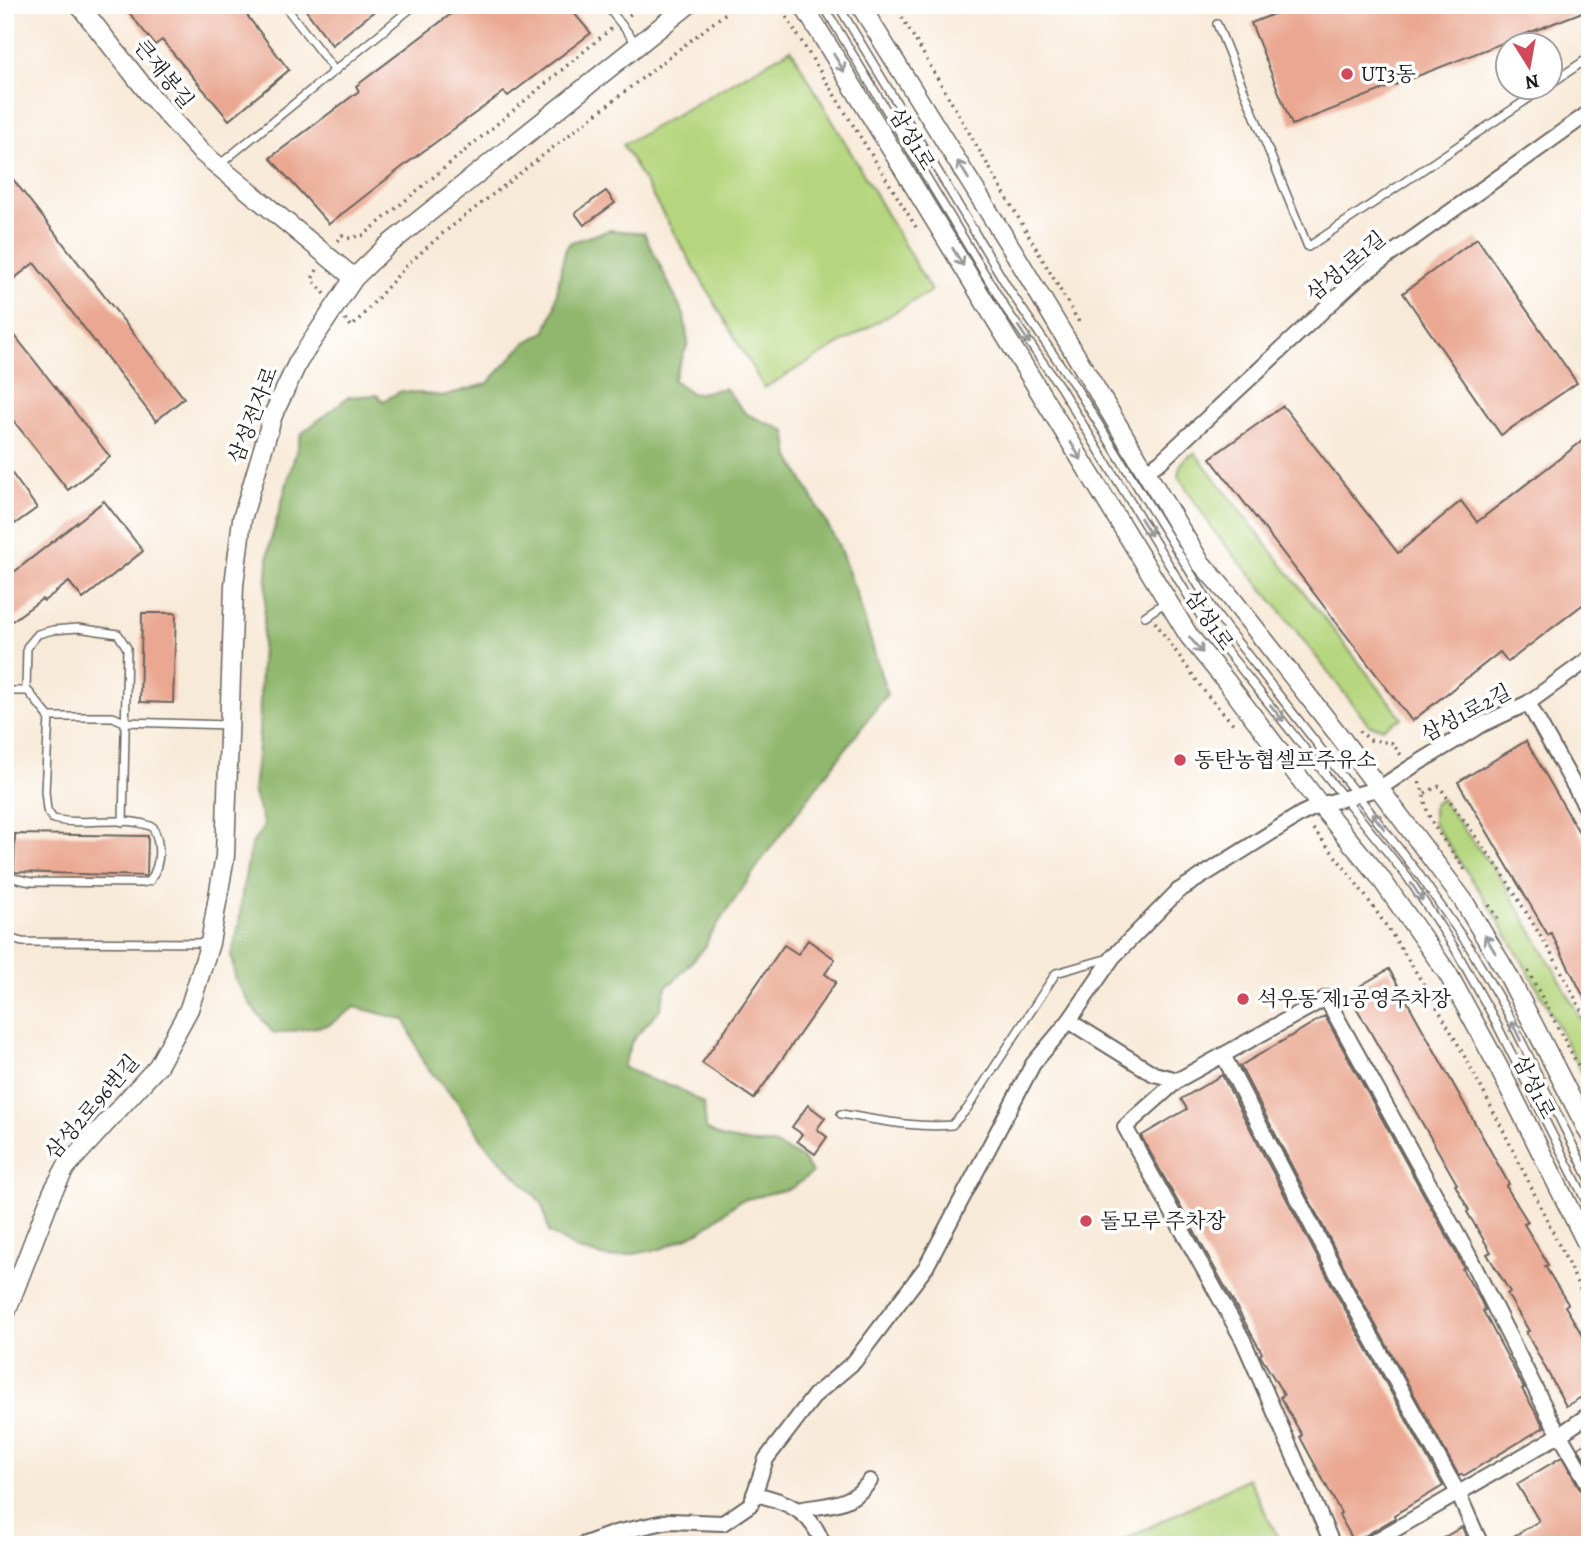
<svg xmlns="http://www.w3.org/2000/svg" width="1595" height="1550" viewBox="0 0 1595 1550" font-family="Alegreya,'Noto Serif KR',serif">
	<rect width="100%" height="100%" fill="#fff"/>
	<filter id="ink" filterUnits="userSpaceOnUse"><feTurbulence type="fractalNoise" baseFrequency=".0143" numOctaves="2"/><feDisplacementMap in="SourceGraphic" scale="14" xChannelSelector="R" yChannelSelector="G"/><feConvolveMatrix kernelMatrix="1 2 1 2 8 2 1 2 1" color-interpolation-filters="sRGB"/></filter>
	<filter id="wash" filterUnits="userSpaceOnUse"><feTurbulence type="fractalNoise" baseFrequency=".00686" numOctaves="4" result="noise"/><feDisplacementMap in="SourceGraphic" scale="28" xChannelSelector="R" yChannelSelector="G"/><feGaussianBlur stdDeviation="1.57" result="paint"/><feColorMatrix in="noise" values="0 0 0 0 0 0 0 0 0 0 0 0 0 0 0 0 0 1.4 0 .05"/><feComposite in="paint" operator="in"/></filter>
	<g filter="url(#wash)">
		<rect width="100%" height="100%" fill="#f8ead8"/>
		<g fill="#b5d67e" stroke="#68794d" stroke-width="2">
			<path d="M791 49 931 291 764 388 623 145Z"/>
			<path d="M1195 453 1402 718 1383 728 1369 725 1276 605 1216 534 1179 477 1180 466 1187 457Z"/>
			<path d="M1441 799 1502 880 1559 978 1590 1037V1088L1540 992 1491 908 1433 822V805Z"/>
			<path d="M1248 1478 1282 1545H1124L1122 1541Z"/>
		</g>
		<path fill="#90b76d" stroke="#566a44" stroke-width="2" d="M610 230 644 233 684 315 688 343 673 380 693 394 725 388 746 414 786 431 790 457 838 544 856 592 887 694 766 854 709 937 706 946 676 979 666 987 660 1009 632 1041 623 1067 654 1081 674 1086 704 1104 706 1129 723 1138 757 1144H773L802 1158 812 1173 792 1188 739 1201 701 1231 661 1249 610 1258 578 1250 549 1232 542 1203 485 1144 457 1101 424 1064 405 1020 355 1007 329 1025 274 1034 252 1007 236 981 231 956 239 924 242 894 251 845 264 826 253 791 259 738 261 663 269 547 301 434 348 397 377 395 383 401 401 391 443 396 487 384 525 343 546 331 554 310 562 263 566 248 571 242Z"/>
		<g id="blocks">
			<g fill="#eaa892">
				<path d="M123 5H239L289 70 229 120 162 40 155 45Z"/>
				<path d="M302 5H382L332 45Z"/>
				<path d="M463 5H567L591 33 508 96 504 92 410 161 329 224 270 158 359 91 356 86Z"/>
				<path d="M1297 5H1590V9L1292 125 1251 23Z"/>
				<path d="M5 169 184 398 156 421 34 263 5 286Z"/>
				<path d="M606 191 615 203 584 225 575 213Z"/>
				<path d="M1477 238 1577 383 1501 435 1403 293Z"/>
				<path d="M5 323 110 457 68 490 5 410Z"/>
				<path d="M1283 406 1398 553 1461 501 1477 522 1590 435V599L1508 662 1500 652 1412 721 1210 458Z"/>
				<path d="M5 464 37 508 5 531Z"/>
				<path d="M104 501 143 551 83 599 69 582 44 601 42 599 5 626V561L14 572Z"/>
				<path d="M142 613H176L173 703 140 702Z"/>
				<path d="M1526 741 1590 851V1009L1551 933 1548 935 1458 782Z"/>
				<path d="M15 834 148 836 147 873 146 876 16 872 14 871Z"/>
				<path d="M808 940 835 959 825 974 836 982 754 1099 702 1063 784 945 798 954Z"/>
				<path d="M1389 969 1509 1184 1506 1186 1528 1222 1524 1224 1548 1265 1545 1266 1568 1304 1565 1306 1587 1343 1584 1344 1590 1354V1392L1566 1406 1526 1332 1529 1331 1507 1294 1510 1292 1487 1254 1491 1252 1467 1212 1469 1210 1455 1185 1457 1184 1348 993Z"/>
				<path d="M1325 1016 1459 1258 1464 1268 1462 1269 1481 1301 1485 1310 1483 1311 1524 1388 1522 1389 1544 1427 1463 1476 1462 1474 1459 1476 1354 1286 1240 1066Z"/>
				<path d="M1222 1075 1337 1295 1443 1486 1394 1515 1395 1518 1363 1537 1358 1545H1356L1339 1515 1341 1513 1300 1437 1302 1435 1280 1397 1284 1395 1260 1355 1262 1353 1141 1136 1187 1109 1181 1099Z"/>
				<path d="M808 1105 825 1118 817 1129 827 1137 815 1154 797 1141 802 1134 792 1127Z"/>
				<path d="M1590 1441V1467L1578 1448Z"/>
				<path d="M1562 1457 1582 1492 1590 1497V1545H1499L1539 1521 1517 1484Z"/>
				<path d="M1462 1527 1470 1545H1431Z"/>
			</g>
		</g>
	</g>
	<g filter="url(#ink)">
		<use href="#blocks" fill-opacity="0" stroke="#69645e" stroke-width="2"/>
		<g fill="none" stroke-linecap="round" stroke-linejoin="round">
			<defs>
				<g id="service">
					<path d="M284 5 335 71"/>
					<path d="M606 5 637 44"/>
					<path d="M823 5 1006 309 1060 387 1206 625 1408 878 1454 947 1491 1013 1590 1209"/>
					<path d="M838 5 1010 291 1077 389 1218 617 1418 873 1470 948 1507 1012 1590 1180"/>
					<path d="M1217 24 1308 247 1544 88"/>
					<path d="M1550 84 1590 57"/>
					<path d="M219 165 415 5"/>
					<path d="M1145 616 1167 601"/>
					<path d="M26 690 27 647 38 634 53 630 78 628 118 634 127 648 123 822"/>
					<path d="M5 691H28L49 717 45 791 47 810 53 819C86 827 122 814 153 827 161 845 161 864 150 881L142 883 31 882 13 878 5 871"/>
					<path d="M49 717H113L124 722 229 725"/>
					<path d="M5 937 22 942 210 943"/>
					<path d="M841 1114C878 1120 914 1128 952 1125L967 1109 1056 973 1109 958"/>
				</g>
				<g id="minor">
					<path d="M1145 472 1160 462 1359 277 1590 112"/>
					<path d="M1528 703 1590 814"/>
					<path d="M1069 1021 1154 1074 1178 1080"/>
					<path d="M1223 1055 1346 1291 1458 1493 1481 1545"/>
					<path d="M754 1494C785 1500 813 1512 823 1545"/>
					<path d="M798 1510C828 1504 850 1507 870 1481"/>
					<path d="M582 1545 615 1533 669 1521 723 1523 751 1504 766 1459 815 1395 854 1362 926 1267 1033 1064 1069 1021 1113 957 1178 891 1301 814 1320 805 1380 788 1410 768 1479 726 1528 703 1590 658"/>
					<path d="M1336 1545 1332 1543 1243 1340 1125 1127 1178 1080 1326 998 1468 1254 1548 1414 1590 1487"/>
					<path d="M1368 1545 1561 1434 1590 1414"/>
				</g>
				<g id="tertiary">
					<path d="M79 5 150 95 200 151 354 278"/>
					<path d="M803 5 1189 636 1226 681 1320 805 1379 876 1448 974 1498 1066 1590 1250"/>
					<path d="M860 5 1015 254 1200 562 1228 594 1341 738 1463 900 1508 975 1590 1135"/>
					<path d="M5 1315 52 1193 66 1167 158 1066 189 1009 210 943 225 856 234 585 242 519 273 415 298 362 354 278 387 246 688 5"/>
				</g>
			</defs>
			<use href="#service" stroke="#69645e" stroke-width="10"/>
			<use href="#minor" stroke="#69645e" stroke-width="18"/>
			<use href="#tertiary" stroke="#69645e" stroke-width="21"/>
			<g stroke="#69645e" stroke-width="3.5" stroke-dasharray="2 5" stroke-linecap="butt">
				<path d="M779 5 916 227"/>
				<path d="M895 5 1080 324"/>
				<path d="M629 15 642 5"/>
				<path d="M338 241 342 235 349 238 364 235 612 28"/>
				<path d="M317 270 312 279 325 294"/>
				<path d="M345 319 352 327 407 265 442 234 736 5"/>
				<path d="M1155 622 1207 695 1236 727"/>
				<path d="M1359 731 1370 740 1392 743 1401 755"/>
				<path d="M1419 782C1425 793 1424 802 1428 813 1436 833 1453 852 1465 870"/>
				<path d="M1425 793 1439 786 1503 874 1558 965 1590 1027"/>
				<path d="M1313 829C1434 971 1509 1143 1590 1309"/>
				<path d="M1489 905 1498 919"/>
				<path d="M1528 971 1590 1088"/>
			</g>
			<use href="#service" stroke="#fff" stroke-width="7"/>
			<use href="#minor" stroke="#fff" stroke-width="14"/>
			<use href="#tertiary" stroke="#fff" stroke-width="18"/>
		</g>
		<defs><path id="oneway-shaft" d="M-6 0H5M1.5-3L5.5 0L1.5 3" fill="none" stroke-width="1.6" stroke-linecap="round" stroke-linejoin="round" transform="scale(1.75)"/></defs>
		<g stroke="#999">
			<use href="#oneway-shaft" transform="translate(839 63) rotate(59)"/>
			<use href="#oneway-shaft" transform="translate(963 170) rotate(-122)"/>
			<use href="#oneway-shaft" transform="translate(958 257) rotate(59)"/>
			<use href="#oneway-shaft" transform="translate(1024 335) rotate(56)"/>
			<use href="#oneway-shaft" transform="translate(1076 451) rotate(59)"/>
			<use href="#oneway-shaft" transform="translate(1146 527) rotate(58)"/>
			<use href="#oneway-shaft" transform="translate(1196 645) rotate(51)"/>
			<use href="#oneway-shaft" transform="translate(1277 713) rotate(51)"/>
			<use href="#oneway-shaft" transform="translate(1378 821) rotate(-128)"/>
			<use href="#oneway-shaft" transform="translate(1417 892) rotate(56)"/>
			<use href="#oneway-shaft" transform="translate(1490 944) rotate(-121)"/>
			<use href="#oneway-shaft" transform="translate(1516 1031) rotate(-116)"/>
		</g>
	</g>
	<g fill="#d1495b" stroke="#fff" stroke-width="2.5">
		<circle cx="1347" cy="74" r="7"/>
		<circle cx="1180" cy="760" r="7"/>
		<circle cx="1243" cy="999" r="7"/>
		<circle cx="1086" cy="1221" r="7"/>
	</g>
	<g text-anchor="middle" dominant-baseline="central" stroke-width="7" stroke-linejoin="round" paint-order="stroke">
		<g font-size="21" fill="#1c1c1c" stroke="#fff">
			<text transform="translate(164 74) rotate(51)">큰재봉길</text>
			<text transform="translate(912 139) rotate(59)">삼성1로</text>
			<text transform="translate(1346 266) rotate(-40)">삼성1로1길</text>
			<text transform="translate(253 415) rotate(-69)">삼성전자로</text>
			<text transform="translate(1209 620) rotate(55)">삼성1로</text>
			<text transform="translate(1466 713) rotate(-28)">삼성1로2길</text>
			<text transform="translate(1534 1087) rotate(63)">삼성1로</text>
			<text transform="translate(92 1107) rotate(-49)">삼성2로96번길</text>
		</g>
		<g font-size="21" fill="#1c1c1c" stroke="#fff" text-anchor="start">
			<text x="1361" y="74">UT3동</text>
			<text x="1194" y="760">동탄농협셀프주유소</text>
			<text x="1257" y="999">석우동 제1공영주차장</text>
			<text x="1100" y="1221">돌모루 주차장</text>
		</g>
	</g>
	<rect width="1595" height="1550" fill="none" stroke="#fff" stroke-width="28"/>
	<g transform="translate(1529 66) rotate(169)"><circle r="33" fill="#ffffff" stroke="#a4a4a4" stroke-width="2"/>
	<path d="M0-5L12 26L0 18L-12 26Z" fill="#d1495b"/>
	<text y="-10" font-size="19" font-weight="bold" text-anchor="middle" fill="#1c1c1c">N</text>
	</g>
</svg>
